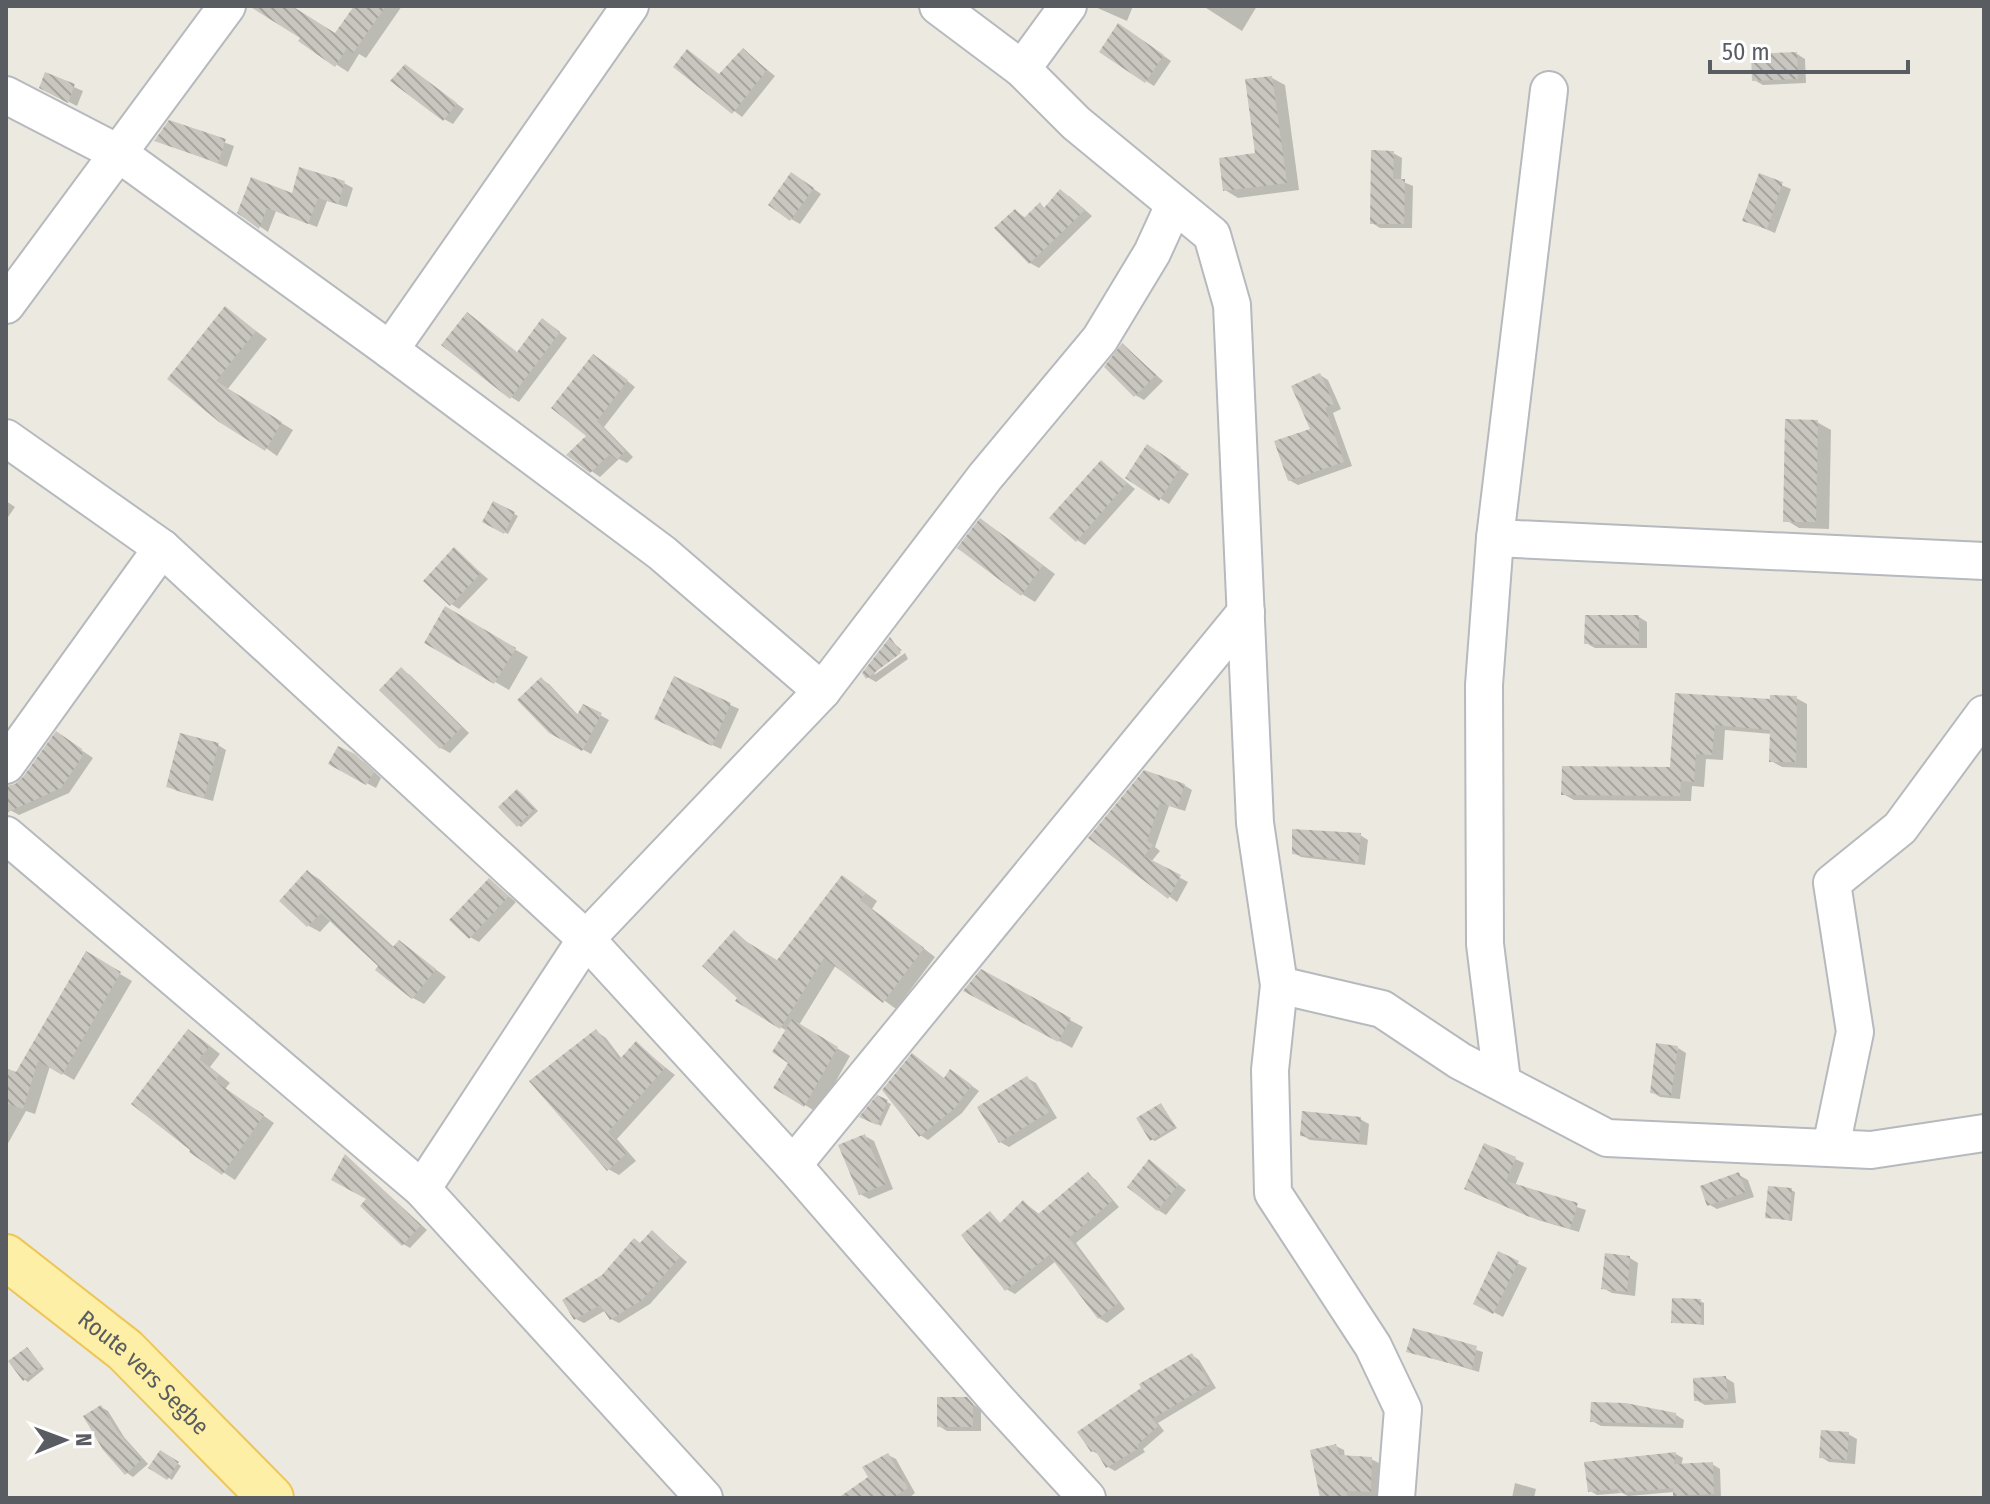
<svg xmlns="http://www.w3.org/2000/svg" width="1990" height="1504" viewBox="0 0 1990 1504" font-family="'Fira Sans Condensed',sans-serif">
	<defs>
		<pattern id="building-back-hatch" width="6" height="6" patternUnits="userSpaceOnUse" patternTransform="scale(2)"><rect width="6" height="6" fill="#c9c6c0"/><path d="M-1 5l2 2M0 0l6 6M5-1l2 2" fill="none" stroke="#a6a49f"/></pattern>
	</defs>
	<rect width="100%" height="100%" fill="#eceae0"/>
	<g fill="#0003">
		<path d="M255 6H289L336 35 356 6H402L366 58 359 54 348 72 300 41 303 37Z"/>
		<path d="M1093 6H1133L1127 21Z"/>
		<path d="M1203 6H1257L1242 31Z"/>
		<path d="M1127 30 1171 61 1154 86 1146 81Z"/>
		<path d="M743 50 775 76 742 117 675 66 720 75Z"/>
		<path d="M1797 54 1805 59 1806 83 1763 85 1754 80Z"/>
		<path d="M413 71 464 109 453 124 444 119Z"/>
		<path d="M46 75 83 91 77 106 41 88Z"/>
		<path d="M1272 78 1285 85 1299 190 1238 198 1225 190 1257 155Z"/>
		<path d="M170 122 234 146 227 167 156 140Z"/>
		<path d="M1393 153 1402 158 1401 181 1413 186 1412 228H1380L1372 223Z"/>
		<path d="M1760 176 1791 189 1775 233 1744 220Z"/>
		<path d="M800 179 821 194 800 224 791 219Z"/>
		<path d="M344 183 353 188 347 207 327 201 317 227 276 211 268 232 240 213Z"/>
		<path d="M1069 196 1092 216 1039 268 1030 263 1015 211 1026 218 1040 205 1046 209Z"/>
		<path d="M226 309 267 339 227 390 293 430 277 456 170 379Z"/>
		<path d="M551 326 567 338 519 402 511 397 518 353Z"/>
		<path d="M1123 345 1163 381 1144 400 1135 395Z"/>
		<path d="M602 361 635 387 604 427 633 457 627 463 619 459 600 477 569 455 589 436Z"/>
		<path d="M1320 375 1328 380 1341 409 1333 413 1352 466 1298 485 1289 480 1313 430Z"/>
		<path d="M1817 422 1831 430 1829 529 1799 528 1786 520Z"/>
		<path d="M1156 452 1189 474 1169 504 1128 478Z"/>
		<path d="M1102 462 1135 489 1085 545 1077 540Z"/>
		<path d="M6 501 15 507 6 520Z"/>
		<path d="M494 503 518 516 508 534 485 522Z"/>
		<path d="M994 529 1055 574 1035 602 1022 594Z"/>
		<path d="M454 550 488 579 459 609 451 604Z"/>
		<path d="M446 609 528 657 509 690 427 642Z"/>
		<path d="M1639 617 1647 622V648H1595L1586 643Z"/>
		<path d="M890 640 902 650 878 667 874 675 905 653 908 659 876 682 867 677Z"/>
		<path d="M401 670 410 675 469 733 450 753 441 748 382 690Z"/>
		<path d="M541 679 549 684 579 716 584 706 609 720 591 754 550 731Z"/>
		<path d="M675 679 739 709 721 749 665 723Z"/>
		<path d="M1677 695 1772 702 1796 698 1807 704V768L1782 767 1771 761 1772 734 1725 730 1723 760 1706 759 1704 787 1692 786 1691 801 1574 800 1563 794 1672 769Z"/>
		<path d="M65 739 93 758 69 793 19 815 10 810 6 801V788L15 786Z"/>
		<path d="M218 745 226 750 213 801 177 791 168 786Z"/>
		<path d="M339 748 364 762 381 778 376 788 331 764Z"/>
		<path d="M1184 785 1192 790 1185 811 1169 806 1155 847 1160 851 1151 862 1188 882 1177 902 1091 838Z"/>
		<path d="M521 793 538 811 521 827 518 825Z"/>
		<path d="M1360 835 1368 840 1365 865 1301 857 1294 853Z"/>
		<path d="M308 872 319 879 395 948 399 942 446 977 424 1004 413 998 331 920 320 932 309 926 282 901Z"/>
		<path d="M489 880 516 902 479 942 470 937Z"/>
		<path d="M855 885 877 901 872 909 935 957 896 1009 836 965 799 1025 850 1056 818 1113 776 1087 791 1062 787 1031 738 1001 734 933 778 963Z"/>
		<path d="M86 954 132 981 74 1080 50 1066 35 1114 26 1111 6 1147V1070L17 1074Z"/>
		<path d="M981 972 1083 1027 1072 1048 966 990Z"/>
		<path d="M596 1031 606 1038 622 1059 636 1044 675 1075 617 1139 636 1161 619 1175 608 1169Z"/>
		<path d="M200 1038 220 1054 210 1067 230 1083 225 1089 274 1123 235 1180 191 1151Z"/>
		<path d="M1678 1048 1686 1053 1680 1099 1660 1097 1652 1092Z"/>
		<path d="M958 1076 979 1091 962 1113 928 1140 920 1135 945 1079Z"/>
		<path d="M1027 1078 1036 1083 1057 1118 1009 1147 1000 1142Z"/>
		<path d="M878 1098 891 1104 881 1126 862 1116Z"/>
		<path d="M1161 1105 1177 1128 1155 1141 1151 1139Z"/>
		<path d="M1360 1119 1369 1124 1367 1145 1310 1140 1302 1135Z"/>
		<path d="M865 1136 874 1141 893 1189 869 1199 860 1194Z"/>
		<path d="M1485 1145 1524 1163 1515 1186 1586 1210 1579 1232 1538 1220 1475 1193Z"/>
		<path d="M346 1156 427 1230 410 1248 403 1244 369 1199Z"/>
		<path d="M1150 1162 1186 1190 1166 1215 1158 1210Z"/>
		<path d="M1088 1175 1096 1180 1119 1207 1076 1243 1125 1309 1107 1323 1099 1318 1056 1261 1015 1294 1006 1289 990 1214 1007 1230 998 1218 1002 1223 1024 1202 1040 1215Z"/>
		<path d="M1739 1175 1748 1180 1754 1197 1717 1209 1708 1204Z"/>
		<path d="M1791 1190 1795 1192 1792 1221 1767 1217Z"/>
		<path d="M652 1232 687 1262 650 1304 619 1323 611 1319 606 1310 584 1323 576 1319 565 1301 604 1277Z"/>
		<path d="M1499 1254 1527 1268 1503 1317 1476 1303Z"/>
		<path d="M1630 1258 1638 1263 1635 1296 1612 1293 1603 1288Z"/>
		<path d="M1700 1301 1704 1303V1325L1673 1322Z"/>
		<path d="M1415 1331 1483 1352 1479 1372 1408 1351Z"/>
		<path d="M27 1349 44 1369 28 1382 25 1380Z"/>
		<path d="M1192 1355 1199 1360 1216 1388 1158 1423 1164 1431 1143 1449 1145 1452 1115 1471 1108 1467 1100 1455 1092 1451Z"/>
		<path d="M1726 1378 1734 1383 1736 1403 1705 1405 1696 1400Z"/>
		<path d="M966 1399 981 1410V1431H947L939 1426Z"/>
		<path d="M101 1407 108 1411 124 1437 148 1464 133 1477 127 1473Z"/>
		<path d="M1676 1415 1684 1420 1683 1428 1601 1426 1592 1421Z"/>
		<path d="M1848 1434 1857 1439 1855 1464 1829 1462 1821 1457Z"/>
		<path d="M1336 1446 1344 1450 1345 1458 1371 1459 1379 1463V1498H1322Z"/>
		<path d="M160 1452 181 1466 172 1480 151 1467Z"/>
		<path d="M1676 1454 1683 1458 1681 1466 1712 1464 1720 1469 1721 1497 1681 1498 1675 1492 1628 1496 1622 1493 1597 1495 1590 1491Z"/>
		<path d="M888 1455 896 1459 915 1493 909 1498H841L870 1478Z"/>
		<path d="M1515 1483 1536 1489 1534 1498H1512Z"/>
	</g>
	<g fill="url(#building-back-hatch)">
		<path d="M249 6H292L335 33 354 6H386L353 53 347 48 335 67 298 41 300 38Z"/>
		<path d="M1118 23 1164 55 1145 83 1099 52Z"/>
		<path d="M743 48 767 70 732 114 673 67 687 49 719 74Z"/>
		<path d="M1797 52 1798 79 1752 81 1751 54Z"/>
		<path d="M405 64 457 103 443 121 390 81Z"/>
		<path d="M45 72 75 84 68 103 39 88Z"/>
		<path d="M1272 76 1287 183 1223 191 1219 158 1255 153 1245 79Z"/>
		<path d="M169 120 226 139 218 163 154 141Z"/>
		<path d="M1371 150 1394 151 1393 179H1405L1404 224H1370Z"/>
		<path d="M299 167 345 181 338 204 318 198 308 224 267 208 259 229 237 213 251 177 292 193Z"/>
		<path d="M791 172 814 188 790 221 768 205Z"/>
		<path d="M1759 173 1783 182 1767 229 1742 221Z"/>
		<path d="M1060 189 1085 210 1029 264 994 228 1015 209 1024 218 1040 202 1044 208Z"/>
		<path d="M225 306 256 331 216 381 282 422 265 451 219 422 167 379Z"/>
		<path d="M467 312 517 352 542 318 560 332 510 399 441 345Z"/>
		<path d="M1122 343 1156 375 1134 397 1104 367Z"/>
		<path d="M593 354 628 380 597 421 625 451 617 460 610 454 590 473 566 455 586 436 551 408Z"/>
		<path d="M1320 373 1334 404 1325 408 1344 462 1288 481 1274 441 1310 429 1291 386Z"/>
		<path d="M1785 419 1818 420 1816 522H1783Z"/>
		<path d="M1147 444 1181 467 1159 501 1125 478Z"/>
		<path d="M1101 460 1127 483 1076 542 1049 518Z"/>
		<path d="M493 501 515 512 504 534 482 522Z"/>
		<path d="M980 518 1043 565 1021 596 957 548Z"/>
		<path d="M454 547 481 573 450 606 423 581Z"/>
		<path d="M445 606 516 648 494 684 424 643Z"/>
		<path d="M1585 615H1639V645L1584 644Z"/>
		<path d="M890 637 901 653 866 679 862 673Z"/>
		<path d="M401 667 462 727 440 749 379 690Z"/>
		<path d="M674 676 731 703 712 746 654 719Z"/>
		<path d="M541 677 577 715 583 704 602 713 582 751 549 733 517 700Z"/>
		<path d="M1675 693 1770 699V695L1797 696 1796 762H1769L1770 730 1715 725 1712 755 1696 754 1694 782 1681 781 1680 796 1561 795 1562 766 1670 767Z"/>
		<path d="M56 731 82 749V757L61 788 6 813V786L15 784 23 777Z"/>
		<path d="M180 733 219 743 204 798 166 787Z"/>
		<path d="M338 746 355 754 374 772 366 785 328 764Z"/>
		<path d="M1144 770 1185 784 1177 808 1160 803 1147 841 1153 845 1144 856 1181 875 1168 899 1088 838Z"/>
		<path d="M517 789 535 808 517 827 498 807Z"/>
		<path d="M1292 829 1361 833 1358 862 1292 854Z"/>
		<path d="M307 870 392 948 399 940 436 969 412 999 375 970 378 966 321 913 307 927 279 901Z"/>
		<path d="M842 875 866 893 860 900 924 948 883 1003 824 958 780 1029 735 1001 737 998 702 966 734 930 747 942 777 960Z"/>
		<path d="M489 878 509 896 469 939 449 920Z"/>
		<path d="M86 951 121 972 62 1075 38 1061 23 1109 6 1103V1068L16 1072Z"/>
		<path d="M981 969 1071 1018 1058 1042 963 991Z"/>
		<path d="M792 1019 838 1047 804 1107 773 1088 788 1063 772 1052Z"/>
		<path d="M188 1029 210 1046 199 1059 219 1075 215 1081 264 1115 222 1175 189 1152 190 1150 131 1104Z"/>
		<path d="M596 1029 619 1060 636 1041 665 1068 608 1132 626 1154 607 1171 529 1081Z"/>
		<path d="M1656 1043 1678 1046 1671 1096 1650 1093Z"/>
		<path d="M912 1053 944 1078 950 1069 972 1085 954 1109 919 1137 882 1090Z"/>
		<path d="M1027 1076 1049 1112 999 1143 977 1107Z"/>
		<path d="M877 1095 888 1100 877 1125 859 1117Z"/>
		<path d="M1161 1103 1175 1126 1150 1141 1136 1118Z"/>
		<path d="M1302 1111 1361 1117 1359 1142 1300 1136Z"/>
		<path d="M865 1134 886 1184 859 1195 838 1145Z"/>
		<path d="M1484 1143 1516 1157 1506 1181 1578 1203 1570 1229 1527 1216 1464 1189Z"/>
		<path d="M345 1154 421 1225 402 1246 360 1206 366 1199 331 1180Z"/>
		<path d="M1149 1159 1179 1184 1157 1211 1127 1187Z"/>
		<path d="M1088 1172 1112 1201 1069 1238 1118 1303 1098 1319 1049 1255 1005 1291 961 1235 990 1211 1000 1223 1023 1200 1037 1215Z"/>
		<path d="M1739 1172 1746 1192 1707 1206 1700 1186Z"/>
		<path d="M1768 1186 1792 1188 1789 1220 1765 1218Z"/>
		<path d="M652 1230 680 1257 642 1300 610 1320 600 1305 574 1320 562 1300 602 1275 634 1238 640 1243Z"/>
		<path d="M1498 1251 1519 1261 1493 1314 1473 1304Z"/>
		<path d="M1605 1253 1630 1256 1627 1292 1601 1289Z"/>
		<path d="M1672 1298 1701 1299V1324L1671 1323Z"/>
		<path d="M1413 1328 1477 1346 1472 1369 1406 1352Z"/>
		<path d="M27 1347 42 1366 23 1381 8 1361Z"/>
		<path d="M1192 1353 1210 1384 1152 1419 1158 1426 1137 1445 1139 1448 1106 1468 1095 1450 1091 1452 1077 1432 1141 1388 1139 1384Z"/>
		<path d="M1726 1376 1728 1399 1694 1401 1693 1378Z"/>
		<path d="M937 1397H967L973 1404V1427H937Z"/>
		<path d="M1591 1402 1626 1403 1676 1413 1675 1424 1590 1422Z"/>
		<path d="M101 1405 117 1431 142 1459 125 1475 103 1450 83 1416Z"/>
		<path d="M1821 1430 1849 1432 1847 1460 1819 1458Z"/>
		<path d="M1336 1444 1339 1455 1372 1457 1371 1492 1346 1491 1348 1498H1320L1310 1450Z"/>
		<path d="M160 1450 179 1462 167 1480 148 1468Z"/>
		<path d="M1676 1452 1674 1464 1713 1462 1714 1494 1673 1496V1488L1619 1493 1618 1489 1588 1492 1584 1462Z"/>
		<path d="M888 1453 908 1488 892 1498H838L868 1477 862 1467Z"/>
	</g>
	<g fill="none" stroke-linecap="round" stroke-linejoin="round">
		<defs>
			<g id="minor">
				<path d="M938 6 1022 69 1076 123 1212 235 1232 305 1255 823 1279 985 1270 1070 1273 1193 1373 1346 1403 1409 1396 1498"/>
				<path d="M1022 69 1068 6"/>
				<path d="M6 95 118 153 390 350 662 553 822 691"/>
				<path d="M6 305 227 6"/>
				<path d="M390 350 630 6"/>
				<path d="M6 438 162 548 586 939 793 1165 999 1402 1087 1498"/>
				<path d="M1495 538 1984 561"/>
				<path d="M6 765 162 548"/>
				<path d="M6 835 422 1189 704 1498"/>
				<path d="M1279 985 1382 1009 1460 1061 1607 1138 1871 1150 1984 1133"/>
				<path d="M1502 1081 1485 944 1484 685 1495 538 1549 90"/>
				<path d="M1831 1147 1855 1032 1832 883 1900 828 1984 714"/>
				<path d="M793 1165 1246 612"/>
				<path d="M422 1189 586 939 822 691 985 477 1100 339 1152 253 1174 205"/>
			</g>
			<g id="major">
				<path id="s1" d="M6 1257 125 1350 271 1498"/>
			</g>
		</defs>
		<use href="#minor" stroke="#b6b9bd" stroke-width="40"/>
		<use href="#major" stroke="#edc558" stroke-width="48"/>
		<use href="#minor" stroke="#fff" stroke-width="36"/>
		<use href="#major" stroke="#fdefa5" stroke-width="44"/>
	</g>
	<g text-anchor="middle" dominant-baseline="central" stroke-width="7" stroke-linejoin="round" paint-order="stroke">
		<g font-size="24" fill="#595d61" stroke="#fff">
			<text stroke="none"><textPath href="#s1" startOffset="180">Route vers Segbe</textPath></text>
		</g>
	</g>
	<rect width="1990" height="1504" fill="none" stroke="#595d61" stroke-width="16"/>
	<g transform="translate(64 1440) rotate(89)" stroke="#ffffff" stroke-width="6" paint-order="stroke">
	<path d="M0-6L14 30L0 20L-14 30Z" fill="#595d61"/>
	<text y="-12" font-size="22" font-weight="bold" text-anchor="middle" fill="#595d61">N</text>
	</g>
	<path d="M1710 60v12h198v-12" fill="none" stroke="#595d61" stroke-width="4"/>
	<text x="1722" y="60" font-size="24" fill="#595d61" stroke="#ffffff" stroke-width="6" paint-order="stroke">50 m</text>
</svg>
